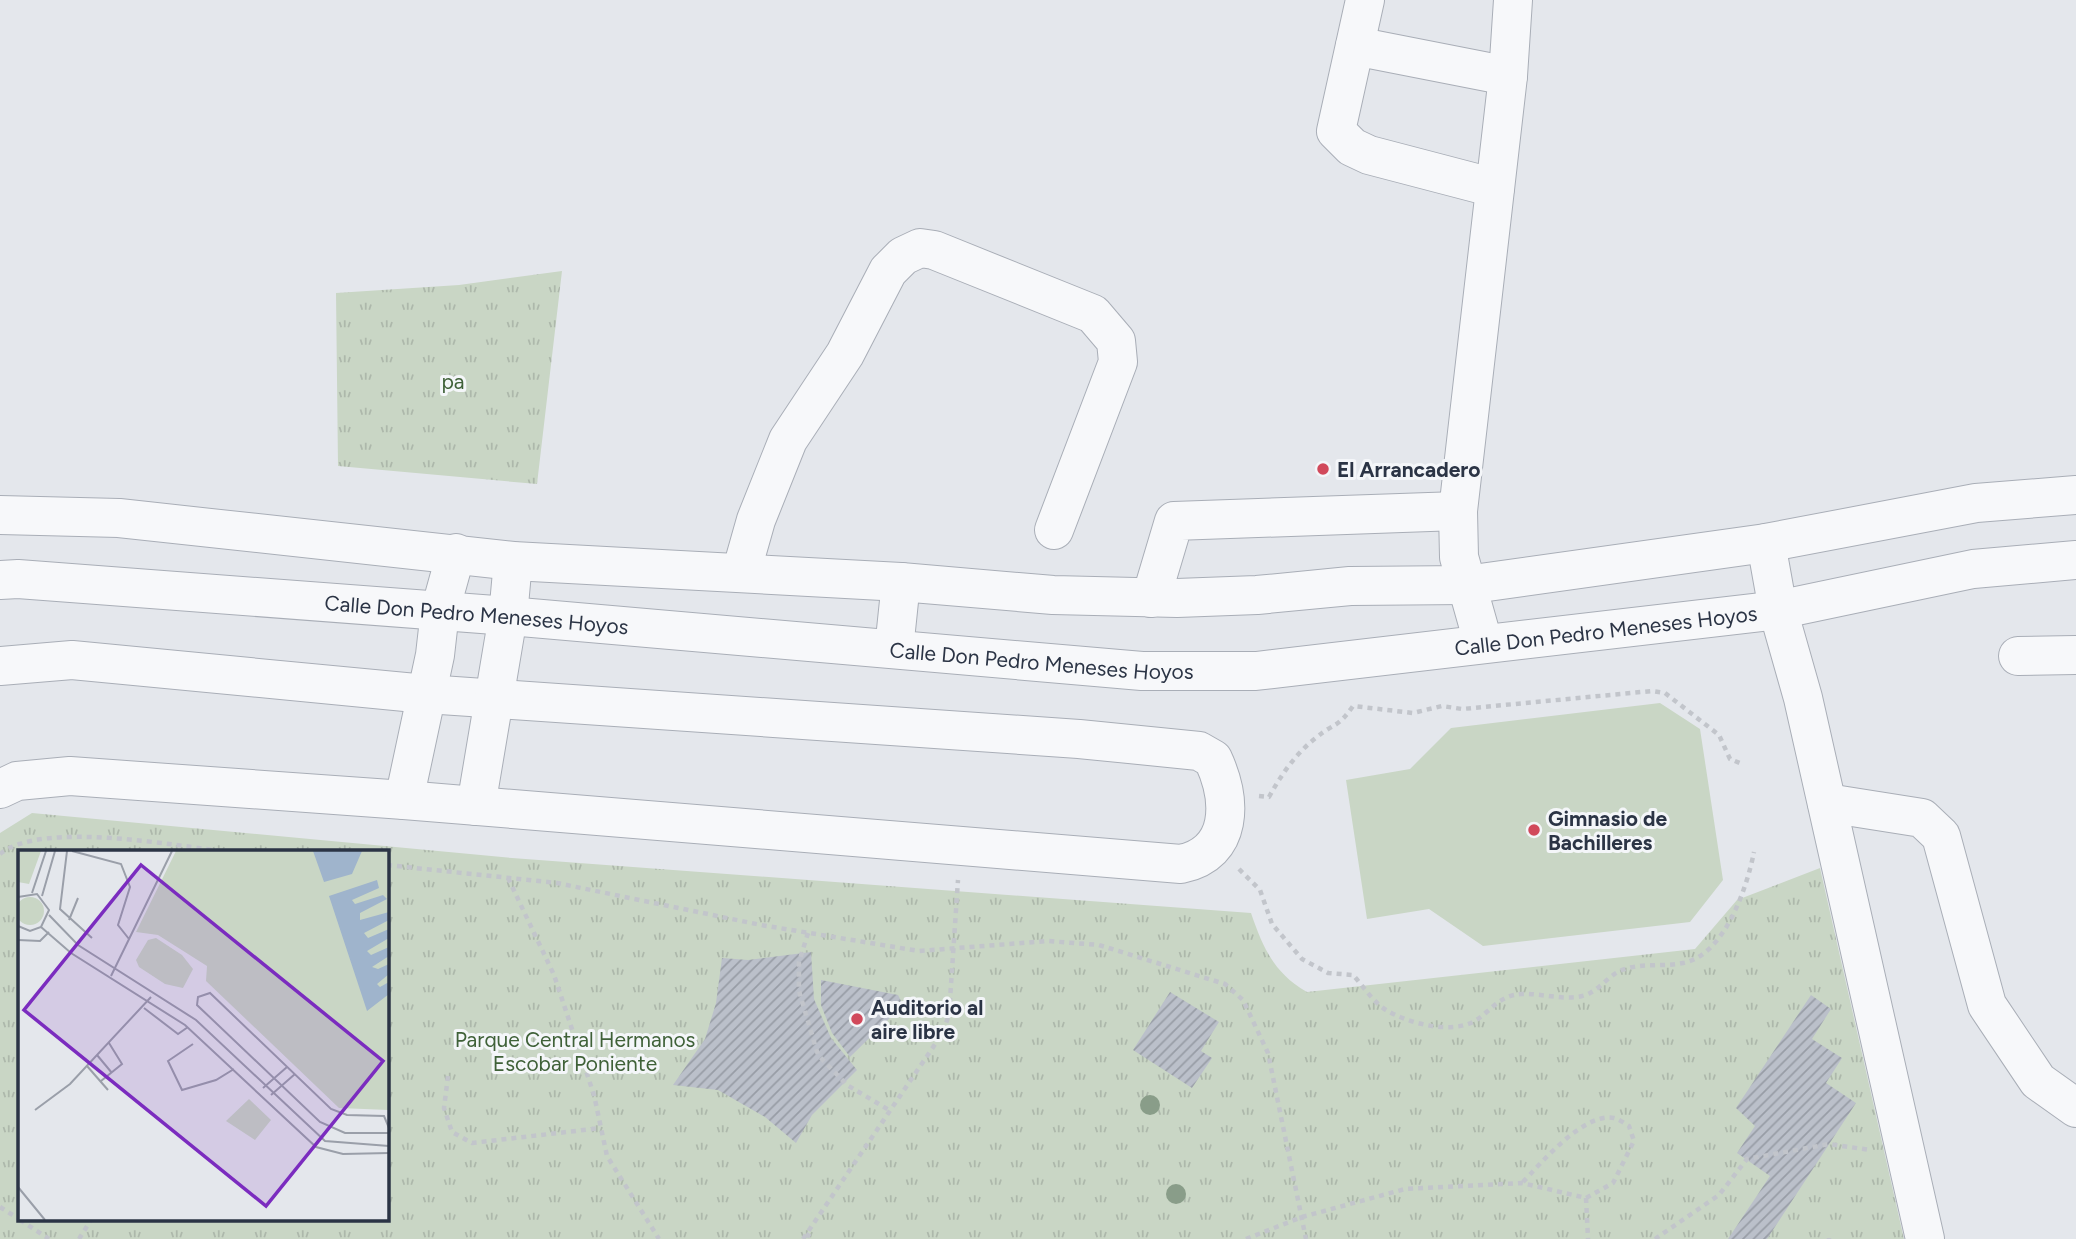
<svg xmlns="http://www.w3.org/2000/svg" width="2076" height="1239" viewBox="0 0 2076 1239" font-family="Figtree,sans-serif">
	<defs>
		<pattern id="park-tufts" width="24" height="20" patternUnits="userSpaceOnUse" patternTransform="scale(1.75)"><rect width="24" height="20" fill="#c9d6c5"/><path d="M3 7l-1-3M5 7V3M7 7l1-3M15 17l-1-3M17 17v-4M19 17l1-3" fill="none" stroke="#adb8ab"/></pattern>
		<pattern id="building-hatch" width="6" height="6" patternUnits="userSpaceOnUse" patternTransform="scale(1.75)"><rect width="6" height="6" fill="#bbc0ca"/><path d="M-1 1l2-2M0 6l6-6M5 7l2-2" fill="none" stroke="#989da6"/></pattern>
	</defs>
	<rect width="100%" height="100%" fill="#e4e7ec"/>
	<g fill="url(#park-tufts)" fill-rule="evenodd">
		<path d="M562 271 537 484 338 466 336 293 459 285Z"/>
		<path d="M32 813 512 858 1251 913C1263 948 1274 973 1307 992L1695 949 1737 900 1820 868 1904 1239H0V833ZM19 852H387V1220H19Z"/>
	</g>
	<path fill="#c9d6c5" d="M1660 703 1700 729 1723 880 1690 922 1483 946 1429 909 1367 919 1346 780 1410 769 1451 728Z"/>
	<g fill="url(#building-hatch)">
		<path d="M811 952 814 999 831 1038 857 1070 812 1115 796 1143 765 1117 718 1090 673 1085 705 1039 716 1003 722 958 748 960Z"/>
		<path d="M821 980 898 995 903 1005 850 1057 832 1033 821 1005Z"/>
		<path d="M1170 992 1219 1022 1201 1051 1212 1058 1192 1088 1133 1050Z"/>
		<path d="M1811 995 1831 1009 1812 1039 1842 1058 1826 1083 1856 1103 1767 1239H1728L1770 1176 1737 1153 1755 1126 1736 1108Z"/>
	</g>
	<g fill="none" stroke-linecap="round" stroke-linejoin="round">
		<defs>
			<g id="minor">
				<path d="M1365 0 1336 131 1352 147 1369 155 1495 188"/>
				<path d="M1355 46 1508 76"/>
				<path d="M0 515 119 518 513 561 901 582 1053 595 1177 598 1257 595 1350 586 1466 585 1766 543 1976 503 2076 495"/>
				<path d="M1766 543 1778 610 1803 698 1925 1239"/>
				<path d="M741 573 756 520 788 440 845 354 888 271 903 256 920 248 934 250 1093 314 1116 341 1118 362 1054 530"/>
				<path id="s1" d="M0 580 18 579 508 616 1142 671H1256L1778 610 1973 569 2076 560"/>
				<path d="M1151 598 1174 521 1458 511"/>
				<path d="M1483 642 1459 557 1458 511 1508 76 1513 0"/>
				<path d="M894 649 901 582"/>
				<path d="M2018 656 2076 655"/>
				<path d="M0 666 72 660 426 694 1079 739 1199 751 1213 759C1232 800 1234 853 1181 864L404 800 70 776 17 781 0 789"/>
				<path d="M404 800 435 655 440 611 456 553"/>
				<path d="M1827 803 1922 818 1941 836 1987 1005 2038 1081 2076 1108"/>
				<path d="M476 806 508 616 513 561"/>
			</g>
		</defs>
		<use href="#minor" stroke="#a9aeb7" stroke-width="40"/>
		<g stroke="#c2c5cb" stroke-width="4.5" stroke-dasharray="5 5" stroke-linecap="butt">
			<path d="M1259 796 1269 797C1281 775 1296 753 1317 737 1335 722 1337 729 1353 706L1413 713 1442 706 1462 709 1652 691 1665 693 1719 735 1730 759 1742 764"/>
			<path d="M0 854C42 820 176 846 229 852"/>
			<path d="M387 865 557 883 761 925 919 951 1048 941 1099 945 1225 984 1243 1000 1268 1053 1306 1239"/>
			<path d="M1239 869 1260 890 1272 924 1302 959 1328 973 1353 975C1363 986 1374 1003 1386 1010 1408 1023 1448 1034 1473 1022 1491 1012 1498 995 1522 994 1543 993 1571 1003 1590 993 1602 987 1612 972 1625 969 1643 963 1664 967 1683 963 1725 955 1747 887 1754 852"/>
			<path d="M508 878 554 975 594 1095 607 1156 659 1239"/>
			<path d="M808 933 799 962V991L818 1055 847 1085 889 1110"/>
			<path d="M448 1076 444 1108 452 1132 472 1143 601 1128"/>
			<path d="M1586 1198 1588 1239"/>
			<path d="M0 1207 19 1219"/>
			<path d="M20 1220 49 1239"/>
			<path d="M806 1234 814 1239"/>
			<path d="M1829 1238V1239"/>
			<path d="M79 1239 91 1220"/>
			<path d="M803 1239 942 1034 949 1015 958 880"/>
			<path d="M1246 1239 1302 1217 1405 1189 1522 1183 1586 1198 1613 1183 1634 1141 1629 1126C1625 1124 1619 1119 1614 1118 1584 1112 1541 1163 1522 1183"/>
			<path d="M1655 1239 1719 1195 1747 1159 1829 1144 1870 1150"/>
		</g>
		<use href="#minor" stroke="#f7f8fa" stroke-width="38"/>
	</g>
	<g fill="#899d89">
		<circle cx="1150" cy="1105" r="10"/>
		<circle cx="1176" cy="1194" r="10"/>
	</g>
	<g fill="#d1495b" stroke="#f4f6f9" stroke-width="2.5">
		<circle cx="1323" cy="469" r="7"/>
		<circle cx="1534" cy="830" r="7"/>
		<circle cx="857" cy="1019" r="7"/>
	</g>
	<g text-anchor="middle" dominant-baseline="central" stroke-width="6" stroke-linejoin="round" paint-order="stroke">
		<g font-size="21" fill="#3f6138" stroke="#f4f6f9">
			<text x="453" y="381">pa</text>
			<text x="575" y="1039">Parque Central Hermanos<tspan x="575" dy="24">Escobar Poniente</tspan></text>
		</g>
		<g font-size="21" font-weight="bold" fill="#2b3445" stroke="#f4f6f9" text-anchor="start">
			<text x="1337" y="469">El Arrancadero</text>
			<text x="1548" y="818">Gimnasio de<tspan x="1548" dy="24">Bachilleres</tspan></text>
			<text x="871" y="1007">Auditorio al<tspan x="871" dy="24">aire libre</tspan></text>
		</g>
		<g font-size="21" fill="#2b3445" stroke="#f4f6f9">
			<text stroke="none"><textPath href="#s1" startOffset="478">Calle Don Pedro Meneses Hoyos</textPath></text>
			<text stroke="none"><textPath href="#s1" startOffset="1612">Calle Don Pedro Meneses Hoyos</textPath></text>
			<text stroke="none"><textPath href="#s1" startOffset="1045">Calle Don Pedro Meneses Hoyos</textPath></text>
		</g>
	</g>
	<g transform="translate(18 850)">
		<rect width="371" height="371" fill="#e4e7ec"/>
		<path d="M0 1H23L11 34 0 32Z" fill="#c9d6c5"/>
		<path d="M158 1H371V260L321 258 188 131 189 116 140 85 118 82ZM-2 61a14 14 0 1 1 28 0a14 14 0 1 1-28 0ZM231 249 253 270 237 290 208 271Z" fill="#c9d6c5"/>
		<path d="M138 88 164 105 175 119 165 138 147 134 121 117 118 110 130 90Z" fill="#c9d6c5"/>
		<path d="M295 1H344L334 24 306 32ZM359 30 361 38 334 50 337 54 365 45 369 49 342 63V70L371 62V70L346 83 350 88 371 79V88L349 101 353 105 371 97V106L354 117 360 119 371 114V124L359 134 362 137 371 132V144L349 161 311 46Z" fill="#9fb4cc"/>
		<path fill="none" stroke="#9a9fa9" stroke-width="2" d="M49 1 42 59 74 88M54 1 103 14 112 37 100 75 111 89M14 43 28 1M24 46 37 1M0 47 19 44 31 60 23 77 12 81 0 76M31 65 60 95 178 170 307 291 371 296M51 70 60 48M23 77 53 103 167 175 298 297 325 304 371 303M0 90 22 91 31 82M93 126 154 1M126 158 160 184 170 177M175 194 150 211 164 240 198 230 216 219M79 205 94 223M69 216 90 240M83 231 104 214 91 193M245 238 269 217M253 245 277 224M17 260 52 234 133 147M371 278 366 266 329 265 313 259 192 143 180 147 179 155 302 272 327 283H371M0 337 27 370"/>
		<path fill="#7b2cbf" fill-opacity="0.15" stroke="#7b2cbf" stroke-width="3.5" d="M123 15 365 211 248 356 6 160Z"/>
		<rect width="371" height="371" fill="none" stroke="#2b3445" stroke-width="3.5"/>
	</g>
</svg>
